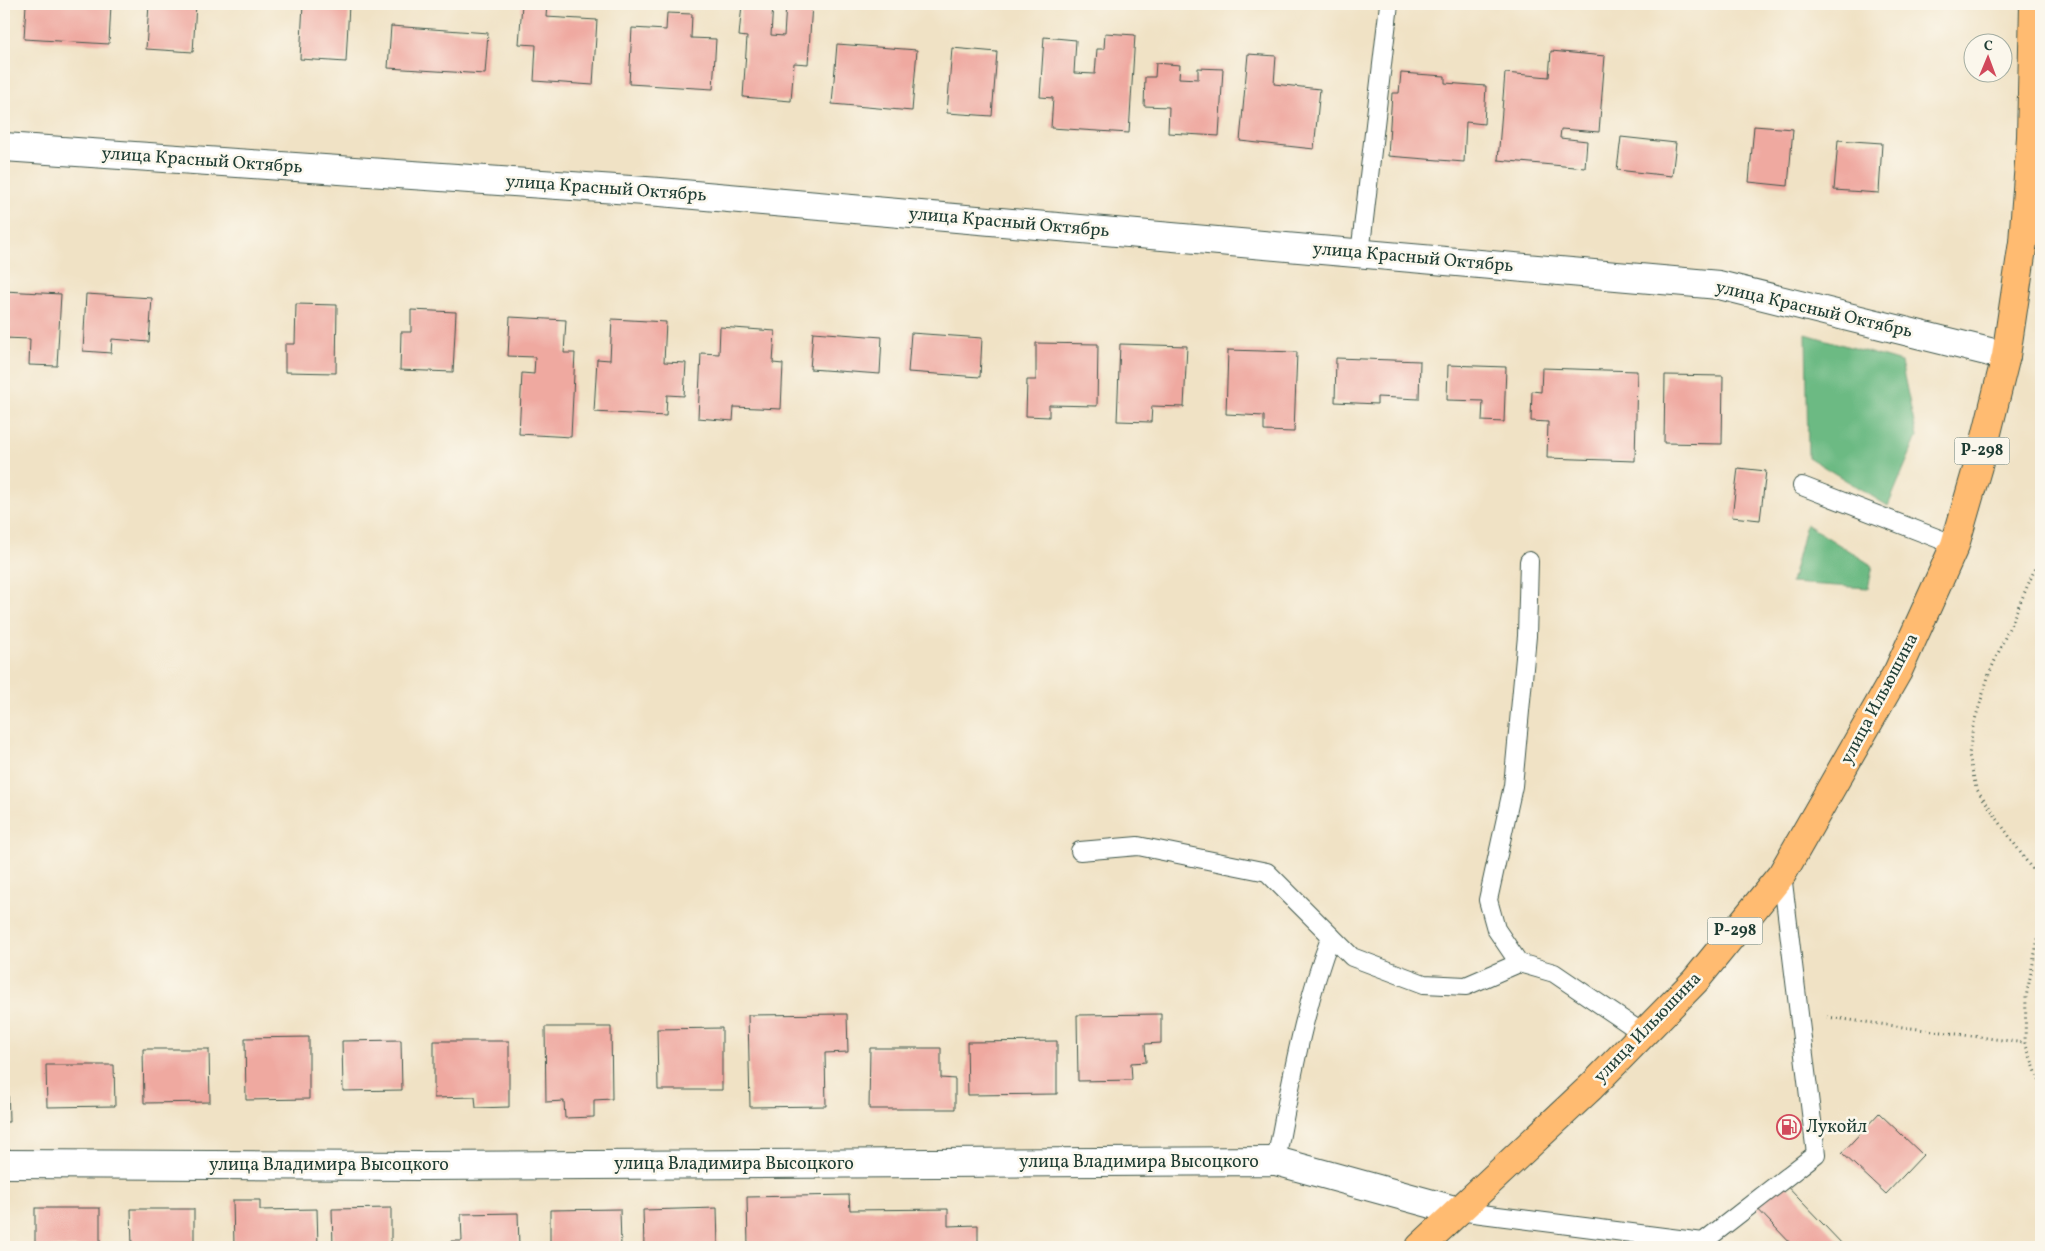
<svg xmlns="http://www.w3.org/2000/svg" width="2045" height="1251" viewBox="0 0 2045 1251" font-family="Vollkorn,serif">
	<rect width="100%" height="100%" fill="#fbf7ec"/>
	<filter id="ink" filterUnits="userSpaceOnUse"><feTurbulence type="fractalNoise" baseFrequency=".02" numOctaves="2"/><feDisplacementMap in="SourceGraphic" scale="10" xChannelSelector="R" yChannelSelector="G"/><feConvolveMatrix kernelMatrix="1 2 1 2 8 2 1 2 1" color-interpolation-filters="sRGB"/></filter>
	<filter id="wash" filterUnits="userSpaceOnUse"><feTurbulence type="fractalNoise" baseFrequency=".0096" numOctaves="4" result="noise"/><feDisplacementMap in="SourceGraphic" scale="20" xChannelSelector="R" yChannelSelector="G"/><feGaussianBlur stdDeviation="1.12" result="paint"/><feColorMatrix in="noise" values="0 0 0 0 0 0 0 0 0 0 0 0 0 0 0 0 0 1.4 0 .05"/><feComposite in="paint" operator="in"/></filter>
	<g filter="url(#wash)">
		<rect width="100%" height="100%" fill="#f0e2c5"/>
		<g fill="#6cba83" stroke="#467c5c">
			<path d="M1806 334 1901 362 1917 437 1888 506 1808 457Z"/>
			<path d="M1806 524 1873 566 1868 588 1791 583Z"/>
		</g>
		<g id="blocks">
			<g fill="#efa9a0">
				<path d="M26 4H111L109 44 24 39Z"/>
				<path d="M149 4H196L193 52 146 49Z"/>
				<path d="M303 4H349L346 62 300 59Z"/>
				<path d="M522 4H547L546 17 597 20 593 85 534 81 536 45 519 44Z"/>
				<path d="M742 4H773L771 35 784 36 786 4H812L808 64 794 63 791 101 743 97 747 37 739 36Z"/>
				<path d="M667 13 692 14 691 38 716 39 713 89 629 84 632 28 666 30Z"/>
				<path d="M391 26 488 33 485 74 388 68Z"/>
				<path d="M1105 33 1135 35 1129 133 1051 128 1053 98 1040 97 1044 37 1076 40 1074 73 1095 74 1097 49H1104Z"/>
				<path d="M837 44 917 50 912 111 832 104Z"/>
				<path d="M952 48 997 52 992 116 947 113Z"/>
				<path d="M1551 51 1605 56 1599 132 1561 129 1560 138 1587 141 1585 168 1498 160 1505 73 1549 77Z"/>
				<path d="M1248 54 1276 56 1274 84 1320 89 1314 149 1240 141Z"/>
				<path d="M1156 63 1180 65 1179 78 1198 79V68L1223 69 1219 136 1168 133 1169 107 1144 106 1145 77H1155Z"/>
				<path d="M1401 73 1445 76V83L1486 86 1484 124 1466 122 1464 162 1388 156 1392 93H1399Z"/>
				<path d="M1754 126 1793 129 1788 186 1749 182Z"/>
				<path d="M1621 137 1676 143 1672 176 1617 170Z"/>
				<path d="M1838 140 1882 143 1879 193 1834 190Z"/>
				<path d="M4 291 61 294 57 366 29 365 30 339 4 338Z"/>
				<path d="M86 294 152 298 149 342 112 339 111 353 83 351Z"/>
				<path d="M296 304 337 305 336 373 285 372V344H295Z"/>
				<path d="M411 310 456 312 453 372 400 370 401 332H411Z"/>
				<path d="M510 317 566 320 564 353H575L571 437 519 434 522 373 534 374 535 357 508 356Z"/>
				<path d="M612 319 666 322 664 362 686 363 684 396 667 395 666 416 594 412 597 359 610 360Z"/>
				<path d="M720 327 775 331 773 363 783 364 781 409 734 407 733 421 698 418 701 353 719 354Z"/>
				<path d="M813 332 882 337 880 374 810 369Z"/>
				<path d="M911 333 982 338 980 377 908 372Z"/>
				<path d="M1036 343 1098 344 1097 406 1049 405V417L1026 416 1027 380H1036Z"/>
				<path d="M1120 344 1187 346 1184 407 1152 406 1151 422 1117 421Z"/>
				<path d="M1228 350 1297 352 1294 432 1264 431V416L1226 414Z"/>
				<path d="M1336 358 1420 361 1419 399 1377 397V404L1335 402Z"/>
				<path d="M1448 365 1506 367 1504 422 1482 421 1483 401 1447 400Z"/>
				<path d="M1542 368 1637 371 1635 461 1547 458 1548 422 1531 421 1532 391 1541 392Z"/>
				<path d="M1665 375 1723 376 1722 444 1664 443Z"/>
				<path d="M1738 468 1766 471 1760 520 1732 517Z"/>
				<path d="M847 1014 848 1052 825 1053 826 1106 750 1107 748 1015Z"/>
				<path d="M1161 1014V1043L1145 1044 1146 1062 1131 1063 1132 1080 1078 1081 1077 1015Z"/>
				<path d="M545 1027H611L612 1099 594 1100V1117L565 1118 564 1101 546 1102Z"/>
				<path d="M722 1028V1090H658L657 1029Z"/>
				<path d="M309 1037V1099L246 1100 245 1038Z"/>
				<path d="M401 1040 402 1090 343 1091 342 1041Z"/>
				<path d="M4 1041H7L9 1122H4Z"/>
				<path d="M434 1041H509V1107L476 1108 475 1097 434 1098Z"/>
				<path d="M1057 1041V1094L968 1095 967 1042Z"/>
				<path d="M870 1048H941V1078L955 1079V1109H869Z"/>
				<path d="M143 1049H209L210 1102 144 1103Z"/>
				<path d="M46 1065H114L115 1106 47 1107Z"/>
				<path d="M1879 1113 1923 1155 1886 1194 1842 1153Z"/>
				<path d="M1777 1176 1845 1247H1794L1751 1202Z"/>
				<path d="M849 1195 850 1210 948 1209V1226L978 1225V1247H748L747 1197Z"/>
				<path d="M233 1200H260V1210L317 1209 318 1247H234Z"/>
				<rect x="35" y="1208" width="65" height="39"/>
				<path d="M391 1208V1247H333L332 1209Z"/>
				<path d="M717 1208 718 1247H644L643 1210Z"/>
				<path d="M131 1209H194V1247H132Z"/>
				<path d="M620 1209 621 1247H550V1210Z"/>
				<path d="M518 1213 519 1247H451V1241H462L461 1214Z"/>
			</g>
		</g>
	</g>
	<g filter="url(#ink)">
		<use href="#blocks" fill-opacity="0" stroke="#3e564a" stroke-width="1"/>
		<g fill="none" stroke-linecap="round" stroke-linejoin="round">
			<defs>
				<g id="lane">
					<path d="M1360 254 1389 4"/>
					<path d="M1802 486 1955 545"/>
					<path d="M1080 851 1138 846 1267 872 1331 936C1304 1006 1290 1087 1276 1161"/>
					<path d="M1331 936 1352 957 1424 984 1466 986 1519 963 1554 973 1644 1034"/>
					<path d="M1519 963 1496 929 1488 900 1513 786 1527 636 1529 561"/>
					<path d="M1458 1211 1703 1242 1816 1154 1782 874"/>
				</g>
				<g id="street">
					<path d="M4 147 660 192 1719 285 2006 356"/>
					<path d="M4 1164 422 1166 1276 1161 1458 1211"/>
				</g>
				<path id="highway" d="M1420 1247 1591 1087 1695 981 1782 874 1898 671 1955 545 1984 445 2006 356 2023 242 2031 137 2034 4"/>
			</defs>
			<use href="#lane" stroke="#3e564a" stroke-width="20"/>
			<use href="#street" stroke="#3e564a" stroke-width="30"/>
			<use href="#highway" stroke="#3e564a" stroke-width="30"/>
			<g stroke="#3e564a" stroke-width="3" stroke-dasharray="1 4" stroke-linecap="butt">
				<path d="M2041 555 1989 674 1973 726 1969 755 1976 788 2036 875 2041 897"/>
				<path d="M2041 924 2026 997 2025 1043 2041 1085"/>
				<path d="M1827 1017 2025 1043"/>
			</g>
			<use href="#lane" stroke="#fff" stroke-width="18"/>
			<use href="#street" stroke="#fff" stroke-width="28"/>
			<use href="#highway" stroke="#ffbb71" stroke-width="28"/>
		</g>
	</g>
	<defs>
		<symbol id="fuel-ring" viewBox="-11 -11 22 22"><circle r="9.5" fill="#fbf7ec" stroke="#d1495b" stroke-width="1.5"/><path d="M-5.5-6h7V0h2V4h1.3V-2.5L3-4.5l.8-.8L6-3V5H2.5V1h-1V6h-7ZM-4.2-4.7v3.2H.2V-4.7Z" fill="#d1495b"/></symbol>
	</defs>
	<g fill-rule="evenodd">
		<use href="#fuel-ring" x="1775" y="1113" width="28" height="28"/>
	</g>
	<g text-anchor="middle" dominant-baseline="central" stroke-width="5" stroke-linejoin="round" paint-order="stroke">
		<g fill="#fbf7ec" stroke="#61756b" stroke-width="1">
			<rect x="1954.5" y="437.5" width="55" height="27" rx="4"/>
			<rect x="1707.5" y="917.5" width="55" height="27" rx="4"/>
		</g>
		<g font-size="16" font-weight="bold" fill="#1f3d34">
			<text x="1982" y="451">Р-298</text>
			<text x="1735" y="931">Р-298</text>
		</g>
		<g font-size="18" fill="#1f3d34" stroke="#fbf7ec">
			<text transform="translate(202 161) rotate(4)">улица Красный Октябрь</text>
			<text transform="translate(606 189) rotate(4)">улица Красный Октябрь</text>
			<text transform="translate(1009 223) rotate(5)">улица Красный Октябрь</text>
			<text transform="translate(1413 258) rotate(5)">улица Красный Октябрь</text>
			<text transform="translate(1814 310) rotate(13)">улица Красный Октябрь</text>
			<text transform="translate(1880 699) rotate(-62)">улица Ильюшина</text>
			<text transform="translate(1648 1028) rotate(-46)">улица Ильюшина</text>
			<text x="1139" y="1162">улица Владимира Высоцкого</text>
			<text x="734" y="1164">улица Владимира Высоцкого</text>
			<text x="329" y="1165">улица Владимира Высоцкого</text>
		</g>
		<g font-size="18" fill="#1f3d34" stroke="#fbf7ec" text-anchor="start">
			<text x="1806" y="1127">Лукойл</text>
		</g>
	</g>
	<rect width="2045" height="1251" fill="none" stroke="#fbf7ec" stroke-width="20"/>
	<g transform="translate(1988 58) rotate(1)"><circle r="24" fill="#fbf7ec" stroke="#a3ada2"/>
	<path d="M0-4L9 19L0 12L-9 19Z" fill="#d1495b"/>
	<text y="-8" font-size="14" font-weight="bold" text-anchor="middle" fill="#1f3d34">С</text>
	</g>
</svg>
